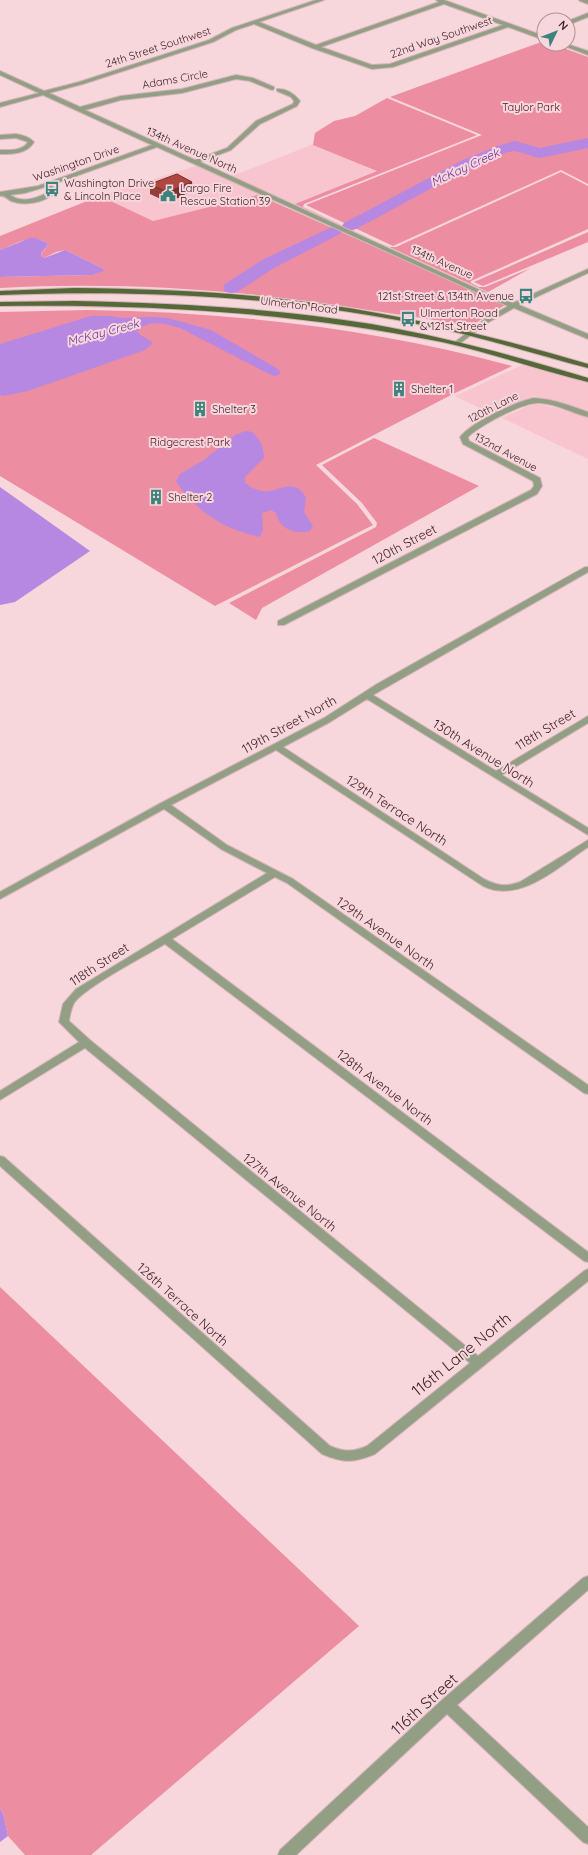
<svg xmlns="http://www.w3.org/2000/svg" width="588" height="1855" viewBox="0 0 588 1855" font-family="Quicksand,sans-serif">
	<rect width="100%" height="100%" fill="#f7d7dc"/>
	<g fill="#f8c4cd">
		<path d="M314 144 378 170 295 204 232 176Z"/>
		<path d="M196 166 288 207 258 196 153 221 100 196Z"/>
		<path d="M525 364 588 383V411L535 396 519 402 494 415 455 396Z"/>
		<path d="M534 403 560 409 588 418V459L502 418Z"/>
	</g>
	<g fill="#ed8da1">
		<path d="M544 41V44H552L588 57V184L561 170 393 246 306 205 482 135 390 97Z"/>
		<path d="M387 98 477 135 304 204 303 207 389 247H396L561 172 588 186V229L471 281V283L479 287H485L531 268 488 292 295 204 377 171 313 145 315 133 334 121 355 116Z"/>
		<path d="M258 195 505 305 469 327C436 319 401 315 368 310 247 290 122 281 0 288V277L93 275 104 269 65 250 56 252 44 258 41 256C42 250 47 249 48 243 29 234 18 243 0 250V236L97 197 100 196 153 221Z"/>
		<path d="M588 232V242L483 286 474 282Z"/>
		<path d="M87 310C231 312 373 328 512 366L453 394 316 465 357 504 373 525 215 606 0 476V312Z"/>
		<path d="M374 438 479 486 262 608 256 620 229 603 376 527 377 523 362 503 322 465Z"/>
		<path d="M0 1287 359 1626 91 1855H25L8 1836 3 1813 0 1809Z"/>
	</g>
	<g fill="#b688e1">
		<path d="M30 238H35L48 243C47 249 41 250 41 256L44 258 65 250 102 268 104 269 103 271 93 275 0 277V250Z"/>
		<path d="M91 316H110L121 318 152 317 168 318 211 330 278 369 281 374 275 376 269 374 180 328C167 324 147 318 137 332L142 336 151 341 152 344 145 350 28 391 4 396 0 395V344Z"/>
		<path d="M246 431 252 432C260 439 264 447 264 458L245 477V483C271 502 280 481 297 488 301 489 303 494 306 497L304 512 313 526 310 531C294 534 280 530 276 513L271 510 262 513 263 530 260 537C234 531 213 522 194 503 187 495 181 490 176 481L180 474 204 460 235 435Z"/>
		<path d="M0 487 90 551 15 602 0 605Z"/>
		<path d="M0 1809 3 1813 8 1836 0 1842Z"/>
	</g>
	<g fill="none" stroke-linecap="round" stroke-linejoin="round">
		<g fill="#b688e1" fill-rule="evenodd">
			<path d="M588 138V148L540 158 515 151 507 152 473 166 356 229 350 231 344 229 342 226 344 223 463 160 497 146 515 141 540 148Z"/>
			<path d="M334 226 340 228 342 231 340 234 274 268 237 292 231 293 225 292 223 288 225 284 262 260Z"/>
		</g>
		<defs>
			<g id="minor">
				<path d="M316 0H324L259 22 316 45 439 2 436 0H444L544 36V40L508 27 393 67 372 69 312 48 254 24 236 30 213 42 83 84 49 93 80 107 121 96 182 89 236 75 253 78 274 87V89L272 90 250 81 236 79 182 93 121 100 85 110 195 160 227 148 256 121 293 104 294 101 291 97 277 91V89C286 88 295 94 300 101L297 106 260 124 231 150 200 162 493 296 513 303 588 269V273L519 305 588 334V339L514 308 489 322 459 344H455V342L485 319 508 306 489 298 157 147 51 185 55 189 53 194C43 203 24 206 11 201 7 199 5 195 0 196V192L38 186 152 145 43 95 0 107V103L39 93 0 75V71L44 91 79 82 209 40 232 28ZM444 4 503 25 390 64 372 65 321 47ZM45 187 49 190 47 193C35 199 22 203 10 195L25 193Z"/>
				<path d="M579 0H588V4L580 1Z"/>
				<path d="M588 13V17L568 25V21Z"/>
				<path d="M559 44H567L588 51V55Z"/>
				<path d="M16 134C23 135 29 137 34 142 27 154 13 154 0 154V150C9 150 23 151 28 142L16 138 0 139V135Z"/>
				<path d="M534 398C553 399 571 406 588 412V417C572 413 557 404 540 403 525 401 479 426 468 437L469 441 540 478 542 486 537 494 284 625H278V621L531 490 534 486 533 481 463 444 460 437C472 422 515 402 534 398Z"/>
				<path d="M585 567H588V572L373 695 496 771 588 716V723L502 775 588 828V835L367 699 330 722 283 747 484 879C497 886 506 887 520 882L588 840V847C558 867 520 904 483 886L276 750 171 805 227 845 293 879 588 1085V1094L584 1093 287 883 275 877 172 939 588 1252V1262L584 1261 165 944C145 956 85 987 74 1003 71 1009 70 1015 69 1021L90 1040 478 1356 584 1271 588 1269V1281L375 1454C354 1463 343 1463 322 1454L0 1166V1156L4 1157 330 1446C344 1452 353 1452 367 1446L470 1363 85 1048 0 1100V1091L79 1042 59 1022 63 1004 76 989 267 873 221 849 164 809 0 899V892L161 803 324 718 377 684Z"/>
				<path d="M588 1576V1590L457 1705 588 1827V1844L583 1842 447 1714 296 1855H278L280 1850 442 1700 583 1578Z"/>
			</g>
			<g id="major">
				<path d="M74 288C149 289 224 291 298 301 397 313 493 336 588 364V368C540 356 493 340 445 330 297 297 151 289 0 295V291Z"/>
				<path d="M75 301C174 303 273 308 371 324 445 337 516 356 588 378V382C539 370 492 353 442 342 294 312 150 304 0 306V302Z"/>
			</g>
		</defs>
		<use href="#minor" stroke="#d2b3b8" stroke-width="2"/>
		<use href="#major" stroke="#d2b3b8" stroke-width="2"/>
		<use href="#minor" fill="#939f84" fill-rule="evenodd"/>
		<use href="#major" fill="#556837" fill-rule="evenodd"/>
	</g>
	<path fill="#953d37" d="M150 184 193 191 183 195V196L167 202 150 194Z"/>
	<path fill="#79322d" d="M192 182 193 191 183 195V196L167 202V192L181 186Z"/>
	<path fill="#ad4740" stroke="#79322d" d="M177 174 192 182 181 186H183L167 192 150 184Z"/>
	<defs>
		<symbol id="bus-bare" viewBox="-9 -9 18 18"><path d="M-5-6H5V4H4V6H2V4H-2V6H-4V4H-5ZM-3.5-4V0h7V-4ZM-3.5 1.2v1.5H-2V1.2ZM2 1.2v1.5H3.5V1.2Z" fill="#3c837c" stroke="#f7d7dc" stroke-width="2.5" paint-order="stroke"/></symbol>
		<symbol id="civic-bare" viewBox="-9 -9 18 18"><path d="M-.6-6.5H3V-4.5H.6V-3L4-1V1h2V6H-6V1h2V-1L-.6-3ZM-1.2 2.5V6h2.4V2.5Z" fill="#3c837c" stroke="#f7d7dc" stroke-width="2.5" paint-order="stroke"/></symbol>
		<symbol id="building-bare" viewBox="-9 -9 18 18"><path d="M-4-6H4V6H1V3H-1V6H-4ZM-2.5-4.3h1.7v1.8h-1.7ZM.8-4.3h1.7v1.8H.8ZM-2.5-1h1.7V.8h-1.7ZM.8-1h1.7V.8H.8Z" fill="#3c837c" stroke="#f7d7dc" stroke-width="2.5" paint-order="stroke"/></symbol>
	</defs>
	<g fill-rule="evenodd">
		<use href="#bus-bare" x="41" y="178" width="22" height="22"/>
		<use href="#civic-bare" x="157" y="183" width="22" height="22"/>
		<use href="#bus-bare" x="515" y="285" width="22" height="22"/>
		<use href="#bus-bare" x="397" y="308" width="22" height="22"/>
		<use href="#building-bare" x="388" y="378" width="22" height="22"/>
		<use href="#building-bare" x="189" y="398" width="22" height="22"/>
		<use href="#building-bare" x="145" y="486" width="22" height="22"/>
	</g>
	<g text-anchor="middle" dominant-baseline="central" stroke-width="4" stroke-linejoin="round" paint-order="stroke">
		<g font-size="11" fill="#402329" stroke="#f7d7dc">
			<text transform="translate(441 37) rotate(-19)">22nd Way Southwest</text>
			<text transform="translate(158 47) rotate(-18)">24th Street Southwest</text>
			<text transform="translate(175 79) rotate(-10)">Adams Circle</text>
			<text transform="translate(192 150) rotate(24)">134th Avenue North</text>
			<text transform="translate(76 163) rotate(-19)">Washington Drive</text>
			<text transform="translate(442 262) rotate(24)">134th Avenue</text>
			<text transform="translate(299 305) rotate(7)">Ulmerton Road</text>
			<text transform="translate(493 407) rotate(-27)">120th Lane</text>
			<text transform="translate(506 452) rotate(28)">132nd Avenue</text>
		</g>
		<g font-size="11" fill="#541126" stroke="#f7d7dc">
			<text x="531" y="107">Taylor Park</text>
			<text x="190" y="442">Ridgecrest Park</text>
		</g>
		<g font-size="11" fill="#402329" stroke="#f7d7dc" text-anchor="start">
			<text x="64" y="183">Washington Drive<tspan x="64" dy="13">&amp; Lincoln Place</tspan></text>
			<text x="180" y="188">Largo Fire<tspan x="180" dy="13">Rescue Station 39</tspan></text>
			<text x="514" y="296" text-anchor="end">121st Street &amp; 134th Avenue</text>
			<text x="420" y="313">Ulmerton Road<tspan x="420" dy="13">&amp; 121st Street</tspan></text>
			<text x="411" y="389">Shelter 1</text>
			<text x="212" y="409">Shelter 3</text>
			<text x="168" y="497">Shelter 2</text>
		</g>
		<g font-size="12" font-style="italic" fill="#6b3199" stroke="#f7d7dc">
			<text transform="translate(465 167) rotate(-25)">McKay Creek</text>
			<text transform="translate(103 332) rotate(-15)">McKay Creek</text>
		</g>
		<g font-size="13" fill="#402329" stroke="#f7d7dc">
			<text transform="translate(404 544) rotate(-28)">120th Street</text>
			<text transform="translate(289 724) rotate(-29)">119th Street North</text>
			<text transform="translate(545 729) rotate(-31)">118th Street</text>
			<text transform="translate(484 753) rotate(32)">130th Avenue North</text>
			<text transform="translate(397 810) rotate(33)">129th Terrace North</text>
			<text transform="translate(386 933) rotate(35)">129th Avenue North</text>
			<text transform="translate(99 964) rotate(-33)">118th Street</text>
			<text transform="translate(385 1087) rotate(37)">128th Avenue North</text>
			<text transform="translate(290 1192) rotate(39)">127th Avenue North</text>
			<text transform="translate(183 1304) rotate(42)">126th Terrace North</text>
		</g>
		<g font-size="16" fill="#402329" stroke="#f7d7dc">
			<text transform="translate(461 1354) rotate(-39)">116th Lane North</text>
			<text transform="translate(424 1704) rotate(-42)">116th Street</text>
		</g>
	</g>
	<g transform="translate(556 32) rotate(47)"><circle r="19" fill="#f7d7dc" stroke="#ae8f94"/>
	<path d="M0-3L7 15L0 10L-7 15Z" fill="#3c837c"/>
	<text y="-6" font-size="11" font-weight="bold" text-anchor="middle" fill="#402329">N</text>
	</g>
</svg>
